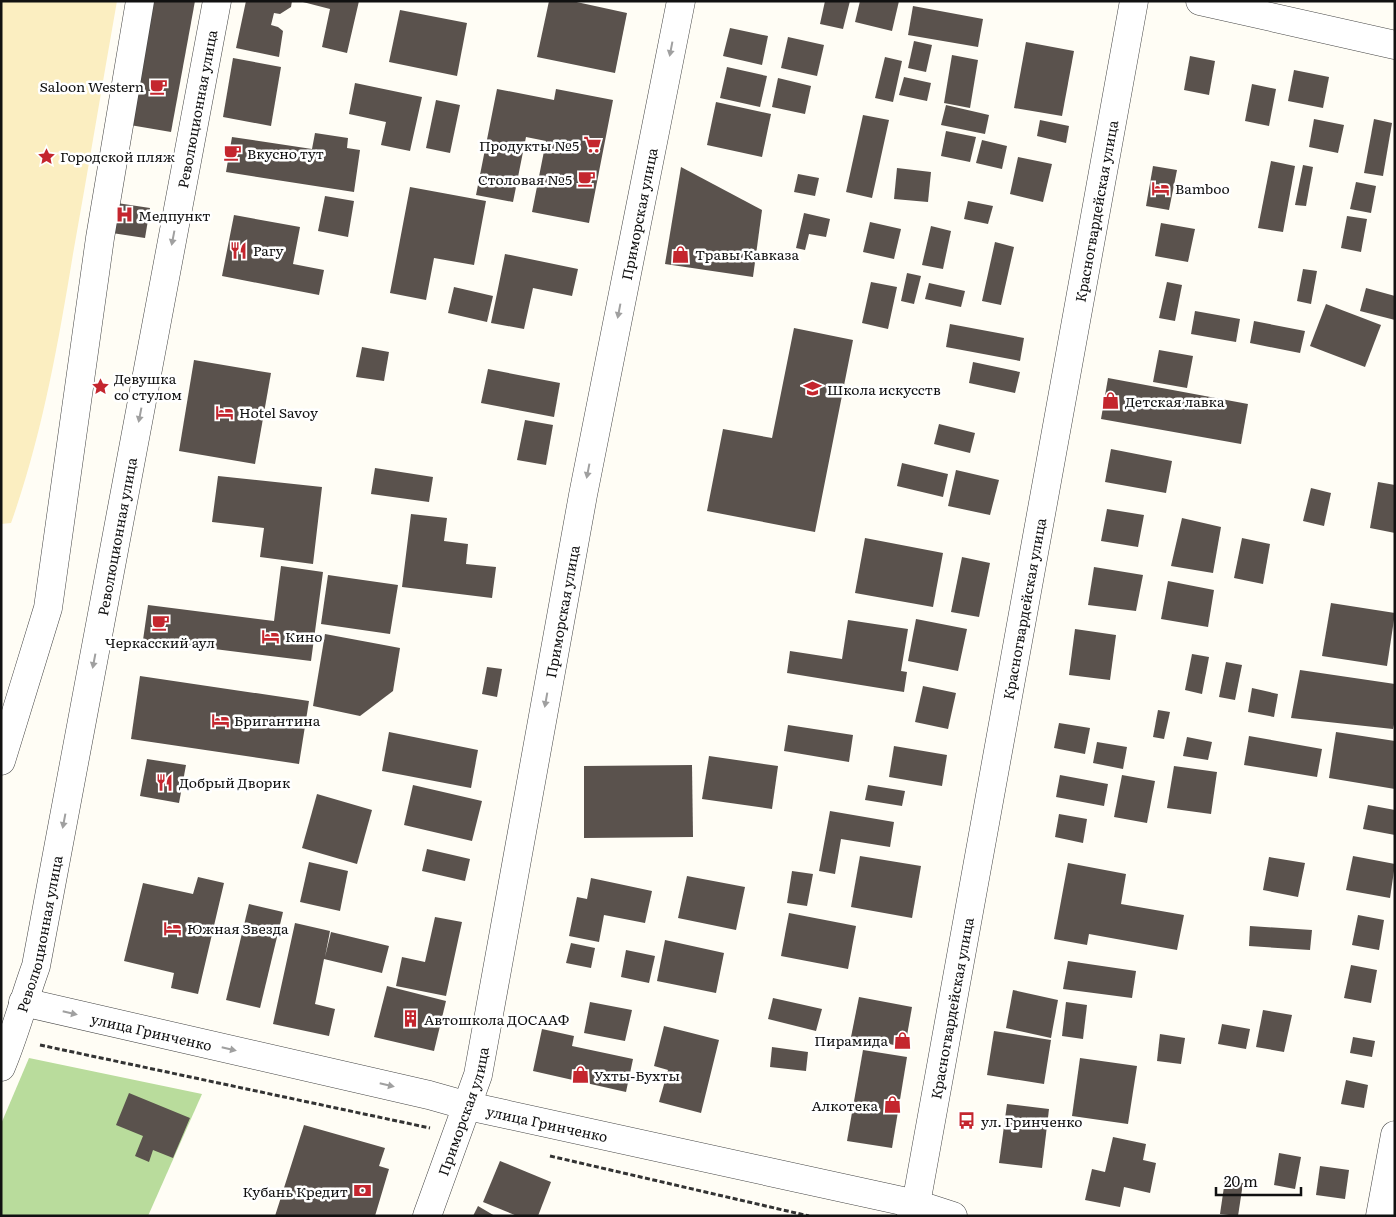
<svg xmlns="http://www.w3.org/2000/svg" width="1396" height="1217" viewBox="0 0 1396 1217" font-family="Literata,serif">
	<rect width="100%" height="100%" fill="#fffdf5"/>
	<path fill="#b9dc9c" d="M29 1058 202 1094 148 1216H1V1124Z"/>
	<path fill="#fbeec1" d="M1 1H117C102 86 88 170 73 254 58 345 42 436 11 523L1 524Z"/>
	<g fill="#5a524d">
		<path d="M153 1H195L171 132 130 125Z"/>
		<path d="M246 1H292L291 7 280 14 274 13 271 25 278 27 283 31 279 57 236 48Z"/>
		<path d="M299 1H359L347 53 322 47 330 9Z"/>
		<path d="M549 1H572L627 13 615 73 537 57Z"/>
		<path d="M825 1H850L843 29 820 24Z"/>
		<path d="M860 1H899L892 31 855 22Z"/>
		<path d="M913 6 983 19 978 47 908 35Z"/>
		<path d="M400 10 467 23 457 76 389 62Z"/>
		<path d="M730 28 768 36 762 65 723 56Z"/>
		<path d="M788 37 824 45 817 76 781 68Z"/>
		<path d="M914 41 932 45 926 72 908 68Z"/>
		<path d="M1026 42 1074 51 1062 116 1014 108Z"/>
		<path d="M952 55 978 60 970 108 944 103Z"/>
		<path d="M1190 56 1215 61 1209 95 1184 90Z"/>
		<path d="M885 57 902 61 893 102 875 98Z"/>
		<path d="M233 58 281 67 271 126 223 117Z"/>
		<path d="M727 67 767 76 760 107 720 98Z"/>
		<path d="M1294 70 1329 77 1323 108 1288 101Z"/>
		<path d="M904 77 931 83 927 101 899 95Z"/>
		<path d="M778 78 811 86 805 114 772 107Z"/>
		<path d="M355 83 422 97 410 151 381 145 386 122 349 114Z"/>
		<path d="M1252 84 1276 89 1269 126 1245 121Z"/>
		<path d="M497 89 554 100 556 89 613 100 589 223 532 212 546 141 526 137 513 202 476 195Z"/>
		<path d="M436 100 460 105 450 153 426 148Z"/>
		<path d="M716 102 771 114 762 157 707 145Z"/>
		<path d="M946 105 989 115 985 134 941 125Z"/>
		<path d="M863 115 889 120 872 198 846 192Z"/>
		<path d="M1314 119 1344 125 1338 153 1309 147Z"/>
		<path d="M1374 119 1392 123 1383 176 1364 173Z"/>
		<path d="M1040 120 1069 126 1066 143 1037 136Z"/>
		<path d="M946 131 976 137 970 162 941 156Z"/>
		<path d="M315 133 348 138 347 148 360 150 354 192 226 172 232 137 312 149Z"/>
		<path d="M982 140 1007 146 1002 169 976 163Z"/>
		<path d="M1018 157 1052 164 1043 202 1010 194Z"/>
		<path d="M1271 161 1295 166 1283 232 1258 228Z"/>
		<path d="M1303 165 1313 167 1306 206 1295 205Z"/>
		<path d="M1153 166 1177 170 1169 210 1146 206Z"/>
		<path d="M681 167 762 210 753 277 665 264Z"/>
		<path d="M897 168 931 172 928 202 894 199Z"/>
		<path d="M798 174 819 178 815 196 794 192Z"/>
		<path d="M1356 182 1376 186 1371 213 1350 209Z"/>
		<path d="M410 187 486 201 474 265 434 258 426 300 390 293Z"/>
		<path d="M325 196 354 201 348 237 318 231Z"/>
		<path d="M968 201 993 206 988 224 964 219Z"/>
		<path d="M117 203 150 208 145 238 112 233Z"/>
		<path d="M804 213 830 219 826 237 809 234 805 250 796 248Z"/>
		<path d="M234 215 300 227 293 264 324 270 319 295 222 276Z"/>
		<path d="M1347 216 1367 219 1361 252 1341 248Z"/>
		<path d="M870 222 901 229 894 259 863 252Z"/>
		<path d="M1161 223 1195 229 1188 262 1155 256Z"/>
		<path d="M931 226 951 231 943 269 922 265Z"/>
		<path d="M995 242 1014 247 1001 305 982 301Z"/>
		<path d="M505 254 578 269 572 296 533 288 524 329 491 323Z"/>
		<path d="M1303 269 1317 271 1311 304 1297 301Z"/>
		<path d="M907 273 921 276 914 304 901 301Z"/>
		<path d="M871 282 897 287 888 329 862 323Z"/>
		<path d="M1167 282 1182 285 1175 321 1159 318Z"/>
		<path d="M929 283 965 291 961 307 925 299Z"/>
		<path d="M454 287 493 296 487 322 448 313Z"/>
		<path d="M1366 288 1395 296V320L1360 311Z"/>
		<path d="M1326 304 1381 325 1365 367 1310 346Z"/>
		<path d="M1195 311 1240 319 1236 342 1191 334Z"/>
		<path d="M1254 321 1305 331 1300 353 1250 343Z"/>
		<path d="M950 324 1024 338 1020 361 946 347Z"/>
		<path d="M794 328 853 340 815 532 707 511 723 429 772 438Z"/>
		<path d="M362 347 389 352 384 381 356 377Z"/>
		<path d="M1159 350 1193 356 1187 388 1153 382Z"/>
		<path d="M194 360 271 373 255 464 179 451Z"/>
		<path d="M973 362 1020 372 1015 393 969 383Z"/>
		<path d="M488 369 560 383 554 417 481 403Z"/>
		<path d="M1108 378 1248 404 1241 444 1101 419Z"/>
		<path d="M525 420 553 425 546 465 517 460Z"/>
		<path d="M939 424 975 433 970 453 934 444Z"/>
		<path d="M1111 449 1172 461 1166 493 1105 482Z"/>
		<path d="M902 463 948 474 943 497 897 486Z"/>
		<path d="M375 468 433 477 429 502 371 494Z"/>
		<path d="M956 470 999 480 990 515 948 506Z"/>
		<path d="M218 476 322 487 313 564 260 557 264 528 212 522Z"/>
		<path d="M1378 482 1395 485V533L1370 528Z"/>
		<path d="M1311 488 1331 493 1324 526 1303 521Z"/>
		<path d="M1107 509 1144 515 1138 547 1101 541Z"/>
		<path d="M411 514 447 518 444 541 468 544 466 564 496 567 492 598 402 587Z"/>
		<path d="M1182 518 1221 527 1213 573 1171 566Z"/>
		<path d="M865 538 943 553 933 607 855 593Z"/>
		<path d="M1242 538 1270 544 1263 584 1234 578Z"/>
		<path d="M962 557 990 563 979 617 951 612Z"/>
		<path d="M281 566 323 572 311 661 143 640 148 605 274 621Z"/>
		<path d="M1094 567 1143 575 1136 611 1088 605Z"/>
		<path d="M328 575 398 585 390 634 321 624Z"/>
		<path d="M1168 581 1214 590 1208 627 1161 619Z"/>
		<path d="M1331 603 1395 613 1387 666 1322 656Z"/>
		<path d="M916 619 967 629 958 671 908 661Z"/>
		<path d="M848 620 908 629 901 671 907 672 904 692 787 673 790 651 842 659Z"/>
		<path d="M1075 629 1116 635 1110 680 1069 675Z"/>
		<path d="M325 634 400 648 393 691 360 716 313 706Z"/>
		<path d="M1192 654 1209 657 1202 694 1185 690Z"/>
		<path d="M1226 662 1242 665 1235 700 1219 697Z"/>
		<path d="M487 667 502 669 497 697 482 694Z"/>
		<path d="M1300 670 1395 684V720L1393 729 1291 718Z"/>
		<path d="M140 676 309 701 299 764 131 739Z"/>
		<path d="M923 686 956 693 948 729 915 722Z"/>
		<path d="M1252 688 1278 694 1274 717 1248 712Z"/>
		<path d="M1158 710 1170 712 1164 739 1153 737Z"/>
		<path d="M1059 723 1090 728 1085 754 1054 748Z"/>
		<path d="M788 725 853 735 849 762 784 751Z"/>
		<path d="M389 732 478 750 471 788 382 771Z"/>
		<path d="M1336 732 1395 741V789L1329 778Z"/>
		<path d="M1249 736 1322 749 1317 777 1244 765Z"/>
		<path d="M1187 737 1212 742 1208 760 1183 756Z"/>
		<path d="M1097 742 1127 747 1123 769 1093 763Z"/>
		<path d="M894 746 947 755 942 786 889 777Z"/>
		<path d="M709 756 778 766 772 809 702 799Z"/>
		<path d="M147 759 186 765 179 803 140 796Z"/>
		<path d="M692 765 693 837 584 838V766Z"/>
		<path d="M1174 766 1217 772 1211 814 1167 808Z"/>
		<path d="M1060 775 1108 784 1104 806 1056 797Z"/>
		<path d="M1122 775 1155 781 1147 823 1114 817Z"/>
		<path d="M413 785 482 801 472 841 404 825Z"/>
		<path d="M868 785 905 791 902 806 865 800Z"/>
		<path d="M317 794 372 810 357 864 302 848Z"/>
		<path d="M1368 805 1395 810V835L1363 829Z"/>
		<path d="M830 811 894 822 890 847 841 839 835 874 819 871Z"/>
		<path d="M1059 814 1087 819 1083 843 1055 837Z"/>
		<path d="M427 849 470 859 465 881 422 871Z"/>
		<path d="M860 856 921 866 912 918 851 907Z"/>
		<path d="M1353 856 1395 864 1390 898 1346 890Z"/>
		<path d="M1269 857 1305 863 1298 897 1263 890Z"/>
		<path d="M309 862 348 871 340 911 300 902Z"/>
		<path d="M1068 863 1126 874 1121 904 1184 915 1177 950 1089 934 1087 945 1054 939Z"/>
		<path d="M792 871 813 874 807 906 787 903Z"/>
		<path d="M687 876 745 887 736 930 678 918Z"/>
		<path d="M198 877 224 883 198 994 171 988 174 973 124 961 143 883 193 894Z"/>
		<path d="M591 878 652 891 645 923 604 915 599 942 569 936 577 897 587 899Z"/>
		<path d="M249 904 283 912 260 1008 226 1000Z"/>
		<path d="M789 913 856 926 848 969 781 956Z"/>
		<path d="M1358 915 1384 920 1379 950 1352 945Z"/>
		<path d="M435 917 462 922 446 996 396 986 402 957 425 962Z"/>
		<path d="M295 923 330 931 325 957 331 932 389 946 382 973 324 959 315 1004 335 1009 329 1036 273 1024Z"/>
		<path d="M1250 926 1312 930 1310 950 1249 946Z"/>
		<path d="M665 940 724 953 716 993 657 981Z"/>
		<path d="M571 943 595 948 591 968 566 963Z"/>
		<path d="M626 950 655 956 649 983 621 977Z"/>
		<path d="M1068 961 1136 971 1132 998 1063 989Z"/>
		<path d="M1351 965 1377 970 1371 1003 1344 998Z"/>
		<path d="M387 986 446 1001 434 1051 374 1037Z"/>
		<path d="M1013 990 1058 1000 1051 1038 1006 1028Z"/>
		<path d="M859 997 912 1007 905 1047 851 1037Z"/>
		<path d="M773 998 822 1009 816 1031 768 1019Z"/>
		<path d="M590 1002 632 1010 625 1041 584 1033Z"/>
		<path d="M1066 1002 1087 1005 1083 1039 1062 1036Z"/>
		<path d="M1263 1010 1292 1015 1284 1052 1256 1047Z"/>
		<path d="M1222 1024 1250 1029 1246 1049 1218 1044Z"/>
		<path d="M664 1026 719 1040 701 1113 659 1102 668 1070 654 1066Z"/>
		<path d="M542 1029 574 1036 572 1046 633 1059 626 1092 533 1071Z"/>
		<path d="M994 1031 1051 1040 1044 1084 987 1075Z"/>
		<path d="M1160 1034 1185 1038 1181 1064 1157 1061Z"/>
		<path d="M1353 1037 1375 1041 1372 1057 1350 1053Z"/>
		<path d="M772 1047 808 1052 806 1071 770 1067Z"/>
		<path d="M863 1050 907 1057 892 1148 847 1141Z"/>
		<path d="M1080 1058 1137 1066 1128 1124 1072 1116Z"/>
		<path d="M1346 1080 1368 1085 1364 1108 1341 1104Z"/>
		<path d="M129 1093 190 1118 173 1158 153 1150 149 1162 135 1156 143 1136 116 1125Z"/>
		<path d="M1007 1104 1049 1109 1042 1168 999 1163Z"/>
		<path d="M304 1125 385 1148 379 1166 389 1169 375 1216H275Z"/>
		<path d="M1113 1137 1146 1144 1143 1160 1156 1163 1150 1193 1124 1187 1120 1207 1085 1200 1092 1169 1105 1172Z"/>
		<path d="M1279 1153 1301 1157 1295 1189 1274 1185Z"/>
		<path d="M500 1161 551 1182 538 1216H517L483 1202Z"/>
		<path d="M1320 1166 1349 1170 1345 1199 1316 1195Z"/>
		<path d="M1225 1180 1243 1183 1238 1216 1220 1214Z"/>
		<path d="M478 1206 495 1216H473Z"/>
	</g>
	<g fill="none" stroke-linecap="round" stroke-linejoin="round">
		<defs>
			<g id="minor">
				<path d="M1200 1 1395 45"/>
				<path d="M1 761 48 608 100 238 140 1"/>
				<path id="s1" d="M23 1002 429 1095 468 1106 916 1204 953 1216"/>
				<path id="s2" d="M1 1067C15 1034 24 999 36 966L217 1"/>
				<path id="s3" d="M427 1216 478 1075 583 495 681 1"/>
				<path id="s4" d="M911 1216 916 1204 1134 1"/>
				<path d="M1380 1216 1395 1135"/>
			</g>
		</defs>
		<use href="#minor" stroke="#444" stroke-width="29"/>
		<g stroke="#333" stroke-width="3" stroke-dasharray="5 2.5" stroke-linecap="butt">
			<path d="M40 1045 430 1128"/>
			<path d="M550 1156 809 1216"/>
		</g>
		<use href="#minor" stroke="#fff" stroke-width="28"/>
	</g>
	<defs><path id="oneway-solid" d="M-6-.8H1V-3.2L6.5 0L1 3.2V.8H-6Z" transform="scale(1.25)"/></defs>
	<g fill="#a0a0a0">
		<use href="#oneway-solid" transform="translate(671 49) rotate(101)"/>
		<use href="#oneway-solid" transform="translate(173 238) rotate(101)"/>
		<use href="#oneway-solid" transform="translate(619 311) rotate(101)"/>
		<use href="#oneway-solid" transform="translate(140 415) rotate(101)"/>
		<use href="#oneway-solid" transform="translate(588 471) rotate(101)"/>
		<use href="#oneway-solid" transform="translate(94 661) rotate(101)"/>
		<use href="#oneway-solid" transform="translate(546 700) rotate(100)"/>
		<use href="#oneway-solid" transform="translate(64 821) rotate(101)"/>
		<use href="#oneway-solid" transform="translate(70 1013) rotate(13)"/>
		<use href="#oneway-solid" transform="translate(229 1049) rotate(13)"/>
		<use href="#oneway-solid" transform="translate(387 1085) rotate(13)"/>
	</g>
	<defs>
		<symbol id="cafe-bare" viewBox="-9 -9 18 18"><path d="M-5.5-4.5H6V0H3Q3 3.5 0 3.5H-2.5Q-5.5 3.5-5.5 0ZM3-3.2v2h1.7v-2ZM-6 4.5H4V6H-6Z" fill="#c4262e" stroke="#fff" stroke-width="2.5" paint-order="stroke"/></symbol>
		<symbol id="supermarket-bare" viewBox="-9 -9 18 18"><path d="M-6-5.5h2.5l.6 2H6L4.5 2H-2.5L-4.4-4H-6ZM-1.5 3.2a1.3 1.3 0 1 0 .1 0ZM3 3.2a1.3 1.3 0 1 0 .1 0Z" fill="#c4262e" stroke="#fff" stroke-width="2.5" paint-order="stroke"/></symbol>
		<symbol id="sight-bare" viewBox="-9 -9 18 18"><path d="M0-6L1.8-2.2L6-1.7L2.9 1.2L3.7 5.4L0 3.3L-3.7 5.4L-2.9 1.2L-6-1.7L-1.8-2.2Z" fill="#c4262e" stroke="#fff" stroke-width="2.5" paint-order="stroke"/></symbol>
		<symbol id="hotel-bare" viewBox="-9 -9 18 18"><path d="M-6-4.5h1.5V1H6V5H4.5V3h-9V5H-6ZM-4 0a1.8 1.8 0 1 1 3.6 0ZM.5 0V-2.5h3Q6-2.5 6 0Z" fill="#c4262e" stroke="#fff" stroke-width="2.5" paint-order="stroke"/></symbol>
		<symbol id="hospital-bare" viewBox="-9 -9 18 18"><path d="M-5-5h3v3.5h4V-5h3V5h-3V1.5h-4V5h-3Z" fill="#c4262e" stroke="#fff" stroke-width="2.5" paint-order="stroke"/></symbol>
		<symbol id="restaurant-bare" viewBox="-9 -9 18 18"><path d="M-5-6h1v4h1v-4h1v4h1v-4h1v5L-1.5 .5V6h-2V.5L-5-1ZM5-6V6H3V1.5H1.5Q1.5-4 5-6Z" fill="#c4262e" stroke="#fff" stroke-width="2.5" paint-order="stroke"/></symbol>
		<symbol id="shop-bare" viewBox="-9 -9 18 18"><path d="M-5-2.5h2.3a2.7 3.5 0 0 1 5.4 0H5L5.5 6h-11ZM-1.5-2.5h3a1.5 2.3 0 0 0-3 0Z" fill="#c4262e" stroke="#fff" stroke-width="2.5" paint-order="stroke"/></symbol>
		<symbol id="school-bare" viewBox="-9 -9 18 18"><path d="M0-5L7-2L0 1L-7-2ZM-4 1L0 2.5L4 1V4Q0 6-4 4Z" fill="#c4262e" stroke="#fff" stroke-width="2.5" paint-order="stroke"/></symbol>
		<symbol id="building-bare" viewBox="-9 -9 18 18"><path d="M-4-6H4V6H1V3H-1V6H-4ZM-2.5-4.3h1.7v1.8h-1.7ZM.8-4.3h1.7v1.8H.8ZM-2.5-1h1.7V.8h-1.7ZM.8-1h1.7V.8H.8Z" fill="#c4262e" stroke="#fff" stroke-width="2.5" paint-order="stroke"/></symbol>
		<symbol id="bus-bare" viewBox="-9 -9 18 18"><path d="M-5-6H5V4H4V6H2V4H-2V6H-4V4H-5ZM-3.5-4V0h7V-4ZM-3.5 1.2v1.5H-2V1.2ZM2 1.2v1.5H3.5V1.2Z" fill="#c4262e" stroke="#fff" stroke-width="2.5" paint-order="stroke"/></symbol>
		<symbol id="bank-bare" viewBox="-9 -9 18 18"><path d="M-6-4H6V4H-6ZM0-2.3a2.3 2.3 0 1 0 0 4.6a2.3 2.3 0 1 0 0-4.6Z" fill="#c4262e" stroke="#fff" stroke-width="2.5" paint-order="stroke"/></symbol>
	</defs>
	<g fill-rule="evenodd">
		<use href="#cafe-bare" x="146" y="74" width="25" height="25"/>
		<use href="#supermarket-bare" x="580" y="132" width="25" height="25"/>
		<use href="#cafe-bare" x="220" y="140" width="25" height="25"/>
		<use href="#sight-bare" x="34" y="144" width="25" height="25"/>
		<use href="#cafe-bare" x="574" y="166" width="25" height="25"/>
		<use href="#hotel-bare" x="1148" y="176" width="25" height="25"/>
		<use href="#hospital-bare" x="112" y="202" width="25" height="25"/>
		<use href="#restaurant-bare" x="226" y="238" width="25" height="25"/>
		<use href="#shop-bare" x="668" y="242" width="25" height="25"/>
		<use href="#sight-bare" x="88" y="374" width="25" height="25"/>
		<use href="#school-bare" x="800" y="376" width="25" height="25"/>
		<use href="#shop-bare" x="1098" y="388" width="25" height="25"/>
		<use href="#hotel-bare" x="212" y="400" width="25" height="25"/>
		<use href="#cafe-bare" x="148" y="610" width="25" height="25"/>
		<use href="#hotel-bare" x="258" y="624" width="25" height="25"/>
		<use href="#hotel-bare" x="208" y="708" width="25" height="25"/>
		<use href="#restaurant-bare" x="152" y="770" width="25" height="25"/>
		<use href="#hotel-bare" x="160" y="916" width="25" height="25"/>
		<use href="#building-bare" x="398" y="1006" width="25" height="25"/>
		<use href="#shop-bare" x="890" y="1028" width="25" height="25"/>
		<use href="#shop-bare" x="568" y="1062" width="25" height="25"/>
		<use href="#shop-bare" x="880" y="1092" width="25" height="25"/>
		<use href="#bus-bare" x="954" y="1108" width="25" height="25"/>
		<use href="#bank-bare" x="350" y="1178" width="25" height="25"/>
	</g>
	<g text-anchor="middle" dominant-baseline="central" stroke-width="5" stroke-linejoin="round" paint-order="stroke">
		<g font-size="14" fill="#111" stroke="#fff" text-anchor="start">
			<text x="144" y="86" text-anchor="end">Saloon Western</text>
			<text x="579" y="145" text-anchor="end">Продукты №5</text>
			<text x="247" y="153">Вкусно тут</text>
			<text x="60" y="156">Городской пляж</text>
			<text x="572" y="179" text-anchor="end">Столовая №5</text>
			<text x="1175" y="188">Bamboo</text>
			<text x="138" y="215">Медпункт</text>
			<text x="253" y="250">Рагу</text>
			<text x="695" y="254">Травы Кавказа</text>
			<text x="114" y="378">Девушка<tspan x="114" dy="16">со стулом</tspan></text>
			<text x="827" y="389">Школа искусств</text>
			<text x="1125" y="401">Детская лавка</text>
			<text x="239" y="412">Hotel Savoy</text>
			<text x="285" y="636">Кино</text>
			<text x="160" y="642" text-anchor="middle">Черкасский аул</text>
			<text x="234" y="720">Бригантина</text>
			<text x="179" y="782">Добрый Дворик</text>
			<text x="187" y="928">Южная Звезда</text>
			<text x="424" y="1019">Автошкола ДОСААФ</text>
			<text x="888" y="1040" text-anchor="end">Пирамида</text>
			<text x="594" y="1075">Ухты-Бухты</text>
			<text x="878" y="1105" text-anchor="end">Алкотека</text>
			<text x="981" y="1121">ул. Гринченко</text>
			<text x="348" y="1191" text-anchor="end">Кубань Кредит</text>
		</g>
		<g font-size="14" fill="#111" stroke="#fff">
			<text stroke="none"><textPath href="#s2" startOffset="979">Революционная улица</textPath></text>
			<text stroke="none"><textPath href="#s4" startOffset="1022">Красногвардейская улица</textPath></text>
			<text stroke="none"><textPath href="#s3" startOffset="1026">Приморская улица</textPath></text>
			<text stroke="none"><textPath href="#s2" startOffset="544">Революционная улица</textPath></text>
			<text stroke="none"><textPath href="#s4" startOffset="618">Красногвардейская улица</textPath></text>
			<text stroke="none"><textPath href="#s3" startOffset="621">Приморская улица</textPath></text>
			<text stroke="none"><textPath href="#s2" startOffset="139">Революционная улица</textPath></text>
			<text stroke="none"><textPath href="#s4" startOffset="212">Красногвардейская улица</textPath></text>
			<text stroke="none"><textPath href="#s1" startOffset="132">улица Гринченко</textPath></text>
			<text stroke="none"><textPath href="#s3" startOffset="111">Приморская улица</textPath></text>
			<text stroke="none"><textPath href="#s1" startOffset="538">улица Гринченко</textPath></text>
		</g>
	</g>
	<rect width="1396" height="1217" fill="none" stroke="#111111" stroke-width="5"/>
	<path d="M1216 1187v8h85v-8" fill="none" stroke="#111111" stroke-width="2.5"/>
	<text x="1224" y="1187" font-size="15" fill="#111111" stroke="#ffffff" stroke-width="4" paint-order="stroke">20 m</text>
</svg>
